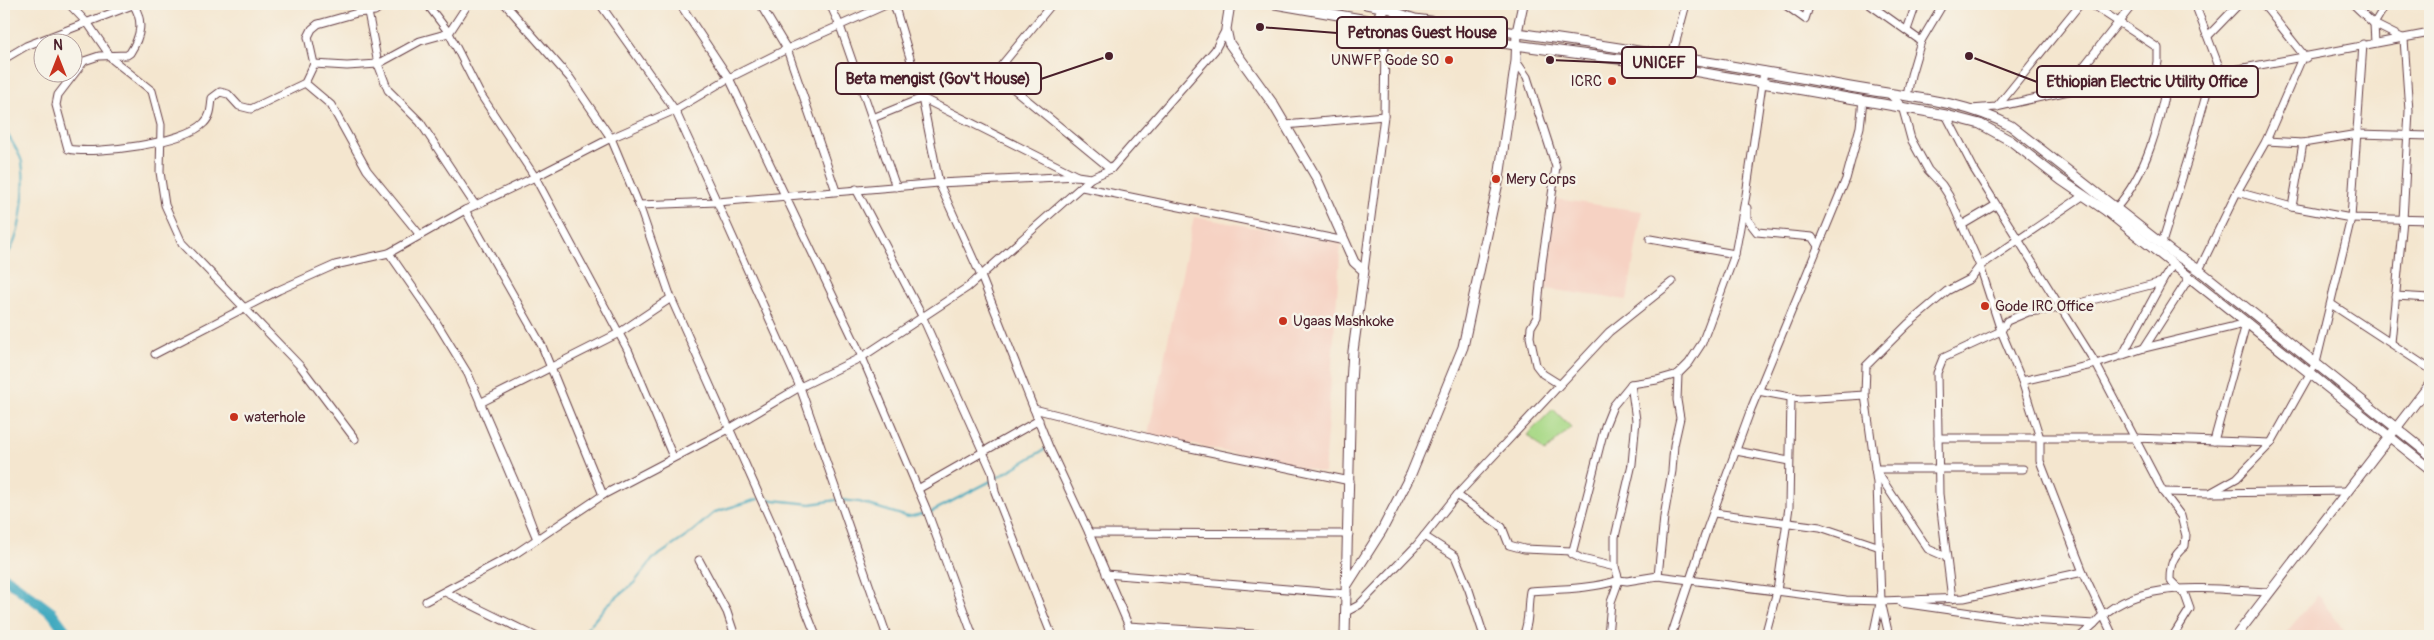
<svg xmlns="http://www.w3.org/2000/svg" width="2434" height="640" viewBox="0 0 2434 640" font-family="Pangolin,sans-serif">
	<rect width="100%" height="100%" fill="#f7f3e8"/>
	<filter id="ink" filterUnits="userSpaceOnUse"><feTurbulence type="fractalNoise" baseFrequency=".02" numOctaves="2"/><feDisplacementMap in="SourceGraphic" scale="10" xChannelSelector="R" yChannelSelector="G"/><feConvolveMatrix kernelMatrix="1 2 1 2 8 2 1 2 1" color-interpolation-filters="sRGB"/></filter>
	<filter id="wash" filterUnits="userSpaceOnUse"><feTurbulence type="fractalNoise" baseFrequency=".0096" numOctaves="4" result="noise"/><feDisplacementMap in="SourceGraphic" scale="20" xChannelSelector="R" yChannelSelector="G"/><feGaussianBlur stdDeviation="1.12" result="paint"/><feColorMatrix in="noise" values="0 0 0 0 0 0 0 0 0 0 0 0 0 0 0 0 0 1.4 0 .05"/><feComposite in="paint" operator="in"/></filter>
	<g filter="url(#wash)">
		<rect width="100%" height="100%" fill="#f4e6cf"/>
		<g fill="#f6d2c3">
			<path d="M1555 199 1642 211 1627 300 1546 289Z"/>
			<path d="M1194 217 1341 242 1324 473 1148 435Z"/>
			<path d="M2318 595 2348 636H2283Z"/>
		</g>
		<path fill="#a9d987" stroke="#7a7c59" d="M1553 409 1571 427 1545 452 1527 435Z"/>
		<g fill="none" stroke-linecap="round" stroke-linejoin="round">
			<g stroke="#3fa9bf" stroke-width="2">
				<path d="M4 128C9 138 19 151 22 162 26 185 22 242 4 258"/>
				<path d="M995 479 1047 448"/>
				<path d="M764 499 811 504 836 500"/>
				<path d="M841 500 859 502 908 517 926 513"/>
				<path d="M931 512 991 481"/>
				<path d="M581 636 607 605 634 583 653 559 687 536 715 512 758 499"/>
			</g>
			<path stroke="#3fa9bf" stroke-width="11" d="M4 577 52 613 69 636"/>
		</g>
	</g>
	<g filter="url(#ink)">
		<g fill="none" stroke-linecap="round" stroke-linejoin="round">
			<defs>
				<g id="minor">
					<path d="M69 4 89 25 113 60 152 91 161 125 160 172 165 205 182 243 301 367 355 439"/>
					<path d="M133 4C144 21 141 36 130 53L127 55 99 56 84 61 58 95 56 105 68 149C95 155 185 143 204 123 211 116 211 108 212 98L220 92 228 94 239 106 251 109 305 83 314 64 308 37 312 29 318 24 357 13 375 11 384 4"/>
					<path d="M427 4 449 33 479 92 535 177 629 352 673 457"/>
					<path d="M505 4 570 78 611 138 639 205 671 298 772 524 816 636"/>
					<path d="M600 4 675 110 717 202 800 387 887 636"/>
					<path d="M680 4 729 78 862 357 926 508 973 636"/>
					<path d="M760 4 787 49 836 191"/>
					<path d="M830 4 840 26 896 187"/>
					<path d="M894 4 922 98 1077 176 1091 178"/>
					<path d="M1052 4 996 72 998 76 1111 169"/>
					<path d="M1784 4 1805 19 1810 4"/>
					<path d="M1869 4 1921 41 1911 75 1907 96"/>
					<path d="M2091 4 2158 48V62L2153 83"/>
					<path d="M2195 4 2221 72"/>
					<path d="M2263 4 2306 58"/>
					<path d="M2353 4 2374 24 2404 39 2409 111 2403 220 2391 343"/>
					<path d="M368 12 378 64 388 90 420 122 475 205"/>
					<path d="M1907 30 1916 4"/>
					<path d="M2208 36 2239 4"/>
					<path d="M1921 41 1943 4"/>
					<path d="M2375 43 2374 24 2386 4"/>
					<path d="M1672 56 1686 4"/>
					<path d="M4 59 26 46 135 4"/>
					<path d="M1516 61 1527 77 1556 167 1542 263 1537 317 1531 327 1530 337 1536 365 1543 374 1559 384"/>
					<path d="M314 64 347 66 378 64 420 41 449 33 468 4"/>
					<path d="M1764 71 1746 195 1735 254 1702 343 1689 363 1678 374 1657 380 1631 384 1613 406 1605 426 1572 554 1582 559 1615 567 1619 580 1627 581 1658 576 1846 600 1881 601 1964 598 2083 572"/>
					<path d="M305 83 331 105 367 170 420 235"/>
					<path d="M2073 90 2080 71 2133 4"/>
					<path d="M1888 93 1902 106 1911 139 1928 170 1942 185 1949 196 1980 266 2001 331 2022 381 2040 438V461L2083 572 2113 636"/>
					<path d="M1997 107 2080 4"/>
					<path d="M1971 109 1996 107 2073 90 2153 83 2212 74 2430 33"/>
					<path d="M1946 115 1974 169 2096 364 2163 492 2181 516 2186 536 2185 546C2173 556 2170 564 2170 580L2185 595 2190 609 2173 636"/>
					<path d="M873 118 922 98 939 183 981 276 1049 447 1089 533 1133 636"/>
					<path d="M1285 125 1384 116"/>
					<path d="M2266 141 2303 143 2358 134 2430 136"/>
					<path d="M1082 187 1345 241"/>
					<path d="M856 189 923 318 983 452 992 472 995 492 1052 636"/>
					<path d="M2237 192 2292 207 2351 218 2430 220"/>
					<path d="M639 205 717 202 939 183 1077 176"/>
					<path d="M2292 207 2303 143"/>
					<path d="M1747 208V219L1757 232 1812 237 1818 246"/>
					<path d="M2116 208C2147 173 2159 125 2167 81"/>
					<path d="M465 210 542 346 603 495"/>
					<path d="M1962 225 1996 205"/>
					<path d="M1650 239 1735 254"/>
					<path d="M2162 243 2188 159 2212 74"/>
					<path d="M389 253 432 315 468 374 521 496 537 539 480 403 619 333 671 298"/>
					<path d="M2199 270 2237 192 2266 141 2302 58"/>
					<path d="M1364 271 1384 116 1385 39"/>
					<path d="M2395 296 2430 298"/>
					<path d="M2331 304 2430 369"/>
					<path d="M2144 348 2189 278"/>
					<path d="M155 354 279 290 335 265 389 253 465 210 535 177 611 138 675 110 729 78 787 49 888 4"/>
					<path d="M2122 356 2162 282"/>
					<path d="M2022 381 2096 364 2144 348 2248 323"/>
					<path d="M1758 391 1800 399 1865 395"/>
					<path d="M1034 409 1181 446 1350 481"/>
					<path d="M1938 438H2134L2271 443"/>
					<path d="M2214 441 2246 324"/>
					<path d="M1736 451 1789 461"/>
					<path d="M918 489 1039 420"/>
					<path d="M2163 492 2210 493 2237 478 2271 443 2316 363 2351 218 2363 44"/>
					<path d="M2213 493 2347 491"/>
					<path d="M1457 495 1502 527 1509 545 1524 549 1572 551"/>
					<path d="M1714 513 1820 527 1880 547"/>
					<path d="M1089 533 1349 534"/>
					<path d="M1424 536 1455 556 1469 590 1484 636"/>
					<path d="M1946 557 1928 549 1875 469H2023"/>
					<path d="M699 560 727 612 735 636"/>
					<path d="M1615 567V537L1632 464 1636 420 1631 384"/>
					<path d="M1106 574 1347 594"/>
					<path d="M1658 576 1664 517 1672 471 1674 445 1680 418 1677 400 1678 374"/>
					<path d="M445 592 535 636"/>
					<path d="M1952 599 1939 494 1937 373 1943 358 2001 331 2007 321 2028 312 2061 308 2162 282 2173 264"/>
					<path d="M426 601 515 554 603 495 729 429 800 387 862 357 968 287 1091 178 1111 169 1215 50 1226 29"/>
					<path d="M1901 603 2013 619 2094 624C2136 576 2212 590 2269 592"/>
					<path d="M1346 612 1359 605 1416 546 1457 495 1609 332 1672 282"/>
					<path d="M1128 626 1286 636"/>
					<path d="M1523 636C1530 622 1527 607 1530 591 1559 589 1592 589 1619 580L1611 602 1608 636"/>
					<path d="M1671 636 1707 529 1751 409 1846 179 1860 127 1863 100"/>
					<path d="M1765 636 1777 591 1789 507 1791 398"/>
					<path d="M1873 636 1880 603"/>
					<path d="M1889 636 1881 601 1877 483 1865 395 1866 366 1908 324 1947 291 1970 279 1980 266 2084 195"/>
					<path d="M2081 636 2094 624"/>
				</g>
				<g id="tertiary">
					<path d="M1275 4 1367 20 1381 26"/>
					<path d="M1366 4 1392 9 1397 13 1398 23 1390 29 1383 28 1378 20 1380 13 1386 9"/>
					<path d="M1397 13 1415 19C1561 38 1706 60 1850 87 1904 97 1961 99 2011 126L2173 253 2199 270 2430 455"/>
					<path d="M1393 28H1414L1515 45 1647 63 1946 115 1980 124 2011 141 2061 180 2105 210 2430 469"/>
					<path d="M1347 585 1382 530 1411 474 1463 347 1499 178 1516 61 1517 32 1523 4"/>
					<path d="M2236 636 2430 384"/>
				</g>
				<path id="secondary" d="M1230 4 1226 29 1229 43 1273 104 1316 177 1354 262 1364 271 1353 351 1351 383 1345 636"/>
			</defs>
			<use href="#minor" stroke="#643d44" stroke-width="9"/>
			<use href="#tertiary" stroke="#643d44" stroke-width="11"/>
			<use href="#secondary" stroke="#643d44" stroke-width="11"/>
			<use href="#minor" stroke="#fff" stroke-width="7"/>
			<use href="#tertiary" stroke="#fff" stroke-width="9"/>
			<use href="#secondary" stroke="#fff" stroke-width="9"/>
		</g>
	</g>
	<g fill="#c8321e" stroke="#f7f3e8" stroke-width="2">
		<circle cx="1449" cy="60" r="5"/>
		<circle cx="1612" cy="81" r="5"/>
		<circle cx="1496" cy="179" r="5"/>
		<circle cx="1985" cy="306" r="5"/>
		<circle cx="1283" cy="321" r="5"/>
		<circle cx="234" cy="417" r="5"/>
	</g>
	<g text-anchor="middle" dominant-baseline="central" stroke-width="5" stroke-linejoin="round" paint-order="stroke">
		<g font-size="15" fill="#4a1f2b" stroke="#f7f3e8" text-anchor="start">
			<text x="1439" y="60" text-anchor="end">UNWFP Gode SO</text>
			<text x="1602" y="81" text-anchor="end">ICRC</text>
			<text x="1506" y="179">Mery Corps</text>
			<text x="1995" y="306">Gode IRC Office</text>
			<text x="1293" y="321">Ugaas Mashkoke</text>
			<text x="244" y="417">waterhole</text>
		</g>
	</g>
	<path fill="none" stroke="#4a1f2b" stroke-width="2" d="M1260 27L1337 33M1550 60L1622 63M1109 56L1041 79M1969 56L2037 82"/>
	<g fill="#4a1f2b" stroke="#f7f3e8" stroke-width="2">
		<circle cx="1260" cy="27" r="5"/>
		<circle cx="1550" cy="60" r="5"/>
		<circle cx="1109" cy="56" r="5"/>
		<circle cx="1969" cy="56" r="5"/>
	</g>
	<g fill="#f7f3e8" stroke="#4a1f2b" stroke-width="2">
		<rect x="1337" y="17" width="170" height="31" rx="5"/>
		<rect x="1622" y="47" width="74" height="31" rx="5"/>
		<rect x="836" y="63" width="205" height="31" rx="5"/>
		<rect x="2037" y="66" width="221" height="31" rx="5"/>
	</g>
	<g font-size="16" text-anchor="middle" font-weight="bold" fill="#4a1f2b">
		<text x="1422" y="38">Petronas Guest House</text>
		<text x="1659" y="68">UNICEF</text>
		<text x="938" y="84">Beta mengist (Gov't House)</text>
		<text x="2147" y="87">Ethiopian Electric Utility Office</text>
	</g>
	<rect width="2434" height="640" fill="none" stroke="#f7f3e8" stroke-width="20"/>
	<g transform="translate(58 58)"><circle r="24" fill="#f7f3e8" stroke="#b29e9c"/>
	<path d="M0-4L9 19L0 12L-9 19Z" fill="#c8321e"/>
	<text y="-8" font-size="14" font-weight="bold" text-anchor="middle" fill="#4a1f2b">N</text>
	</g>
</svg>
